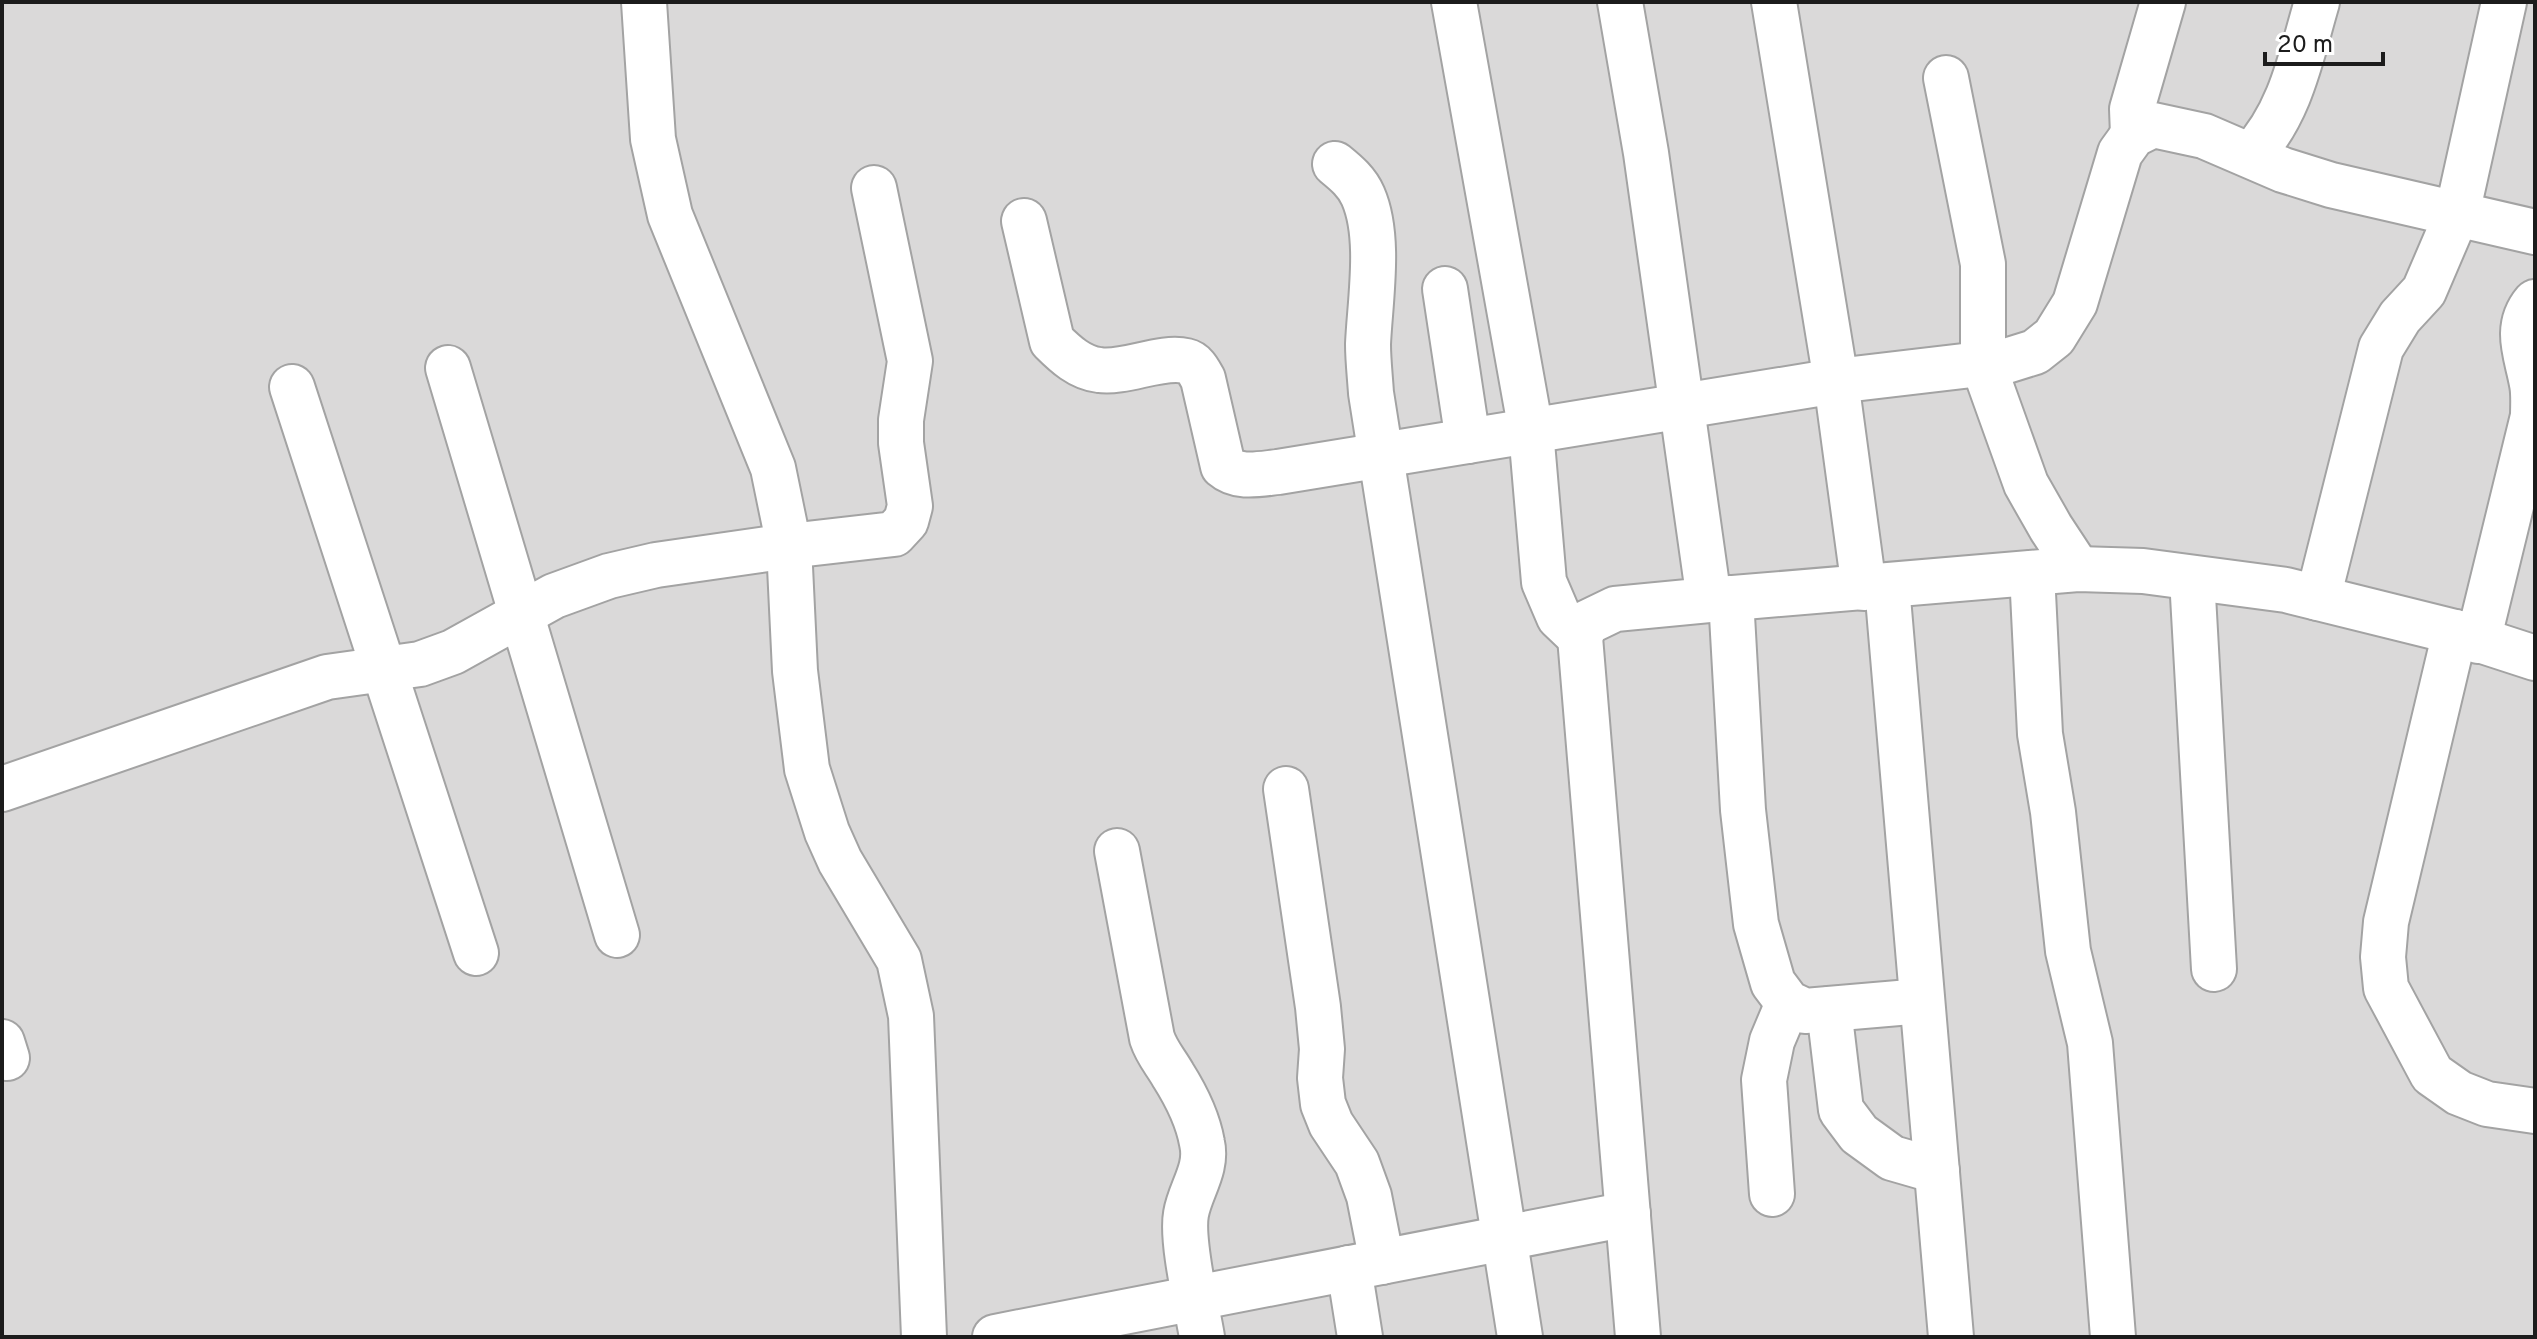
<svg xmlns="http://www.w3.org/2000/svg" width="2537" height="1339" viewBox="0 0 2537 1339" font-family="Overpass,sans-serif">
	<rect width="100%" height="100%" fill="#ede9e2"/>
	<rect fill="#dad9d9" x="2" y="2" width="2533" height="1335"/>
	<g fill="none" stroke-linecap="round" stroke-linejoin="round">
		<defs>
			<g id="minor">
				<path d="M644 2 653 139 670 215 773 468 789 546 795 671 807 769 827 832 840 861 899 960 911 1016 924 1337"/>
				<path d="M1454 2 1531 431 1544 582 1559 617 1580 637"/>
				<path d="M1620 2 1646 153 1709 600 1615 609 1586 623 1580 637 1638 1337"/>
				<path d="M1774 2 1836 381 1864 588"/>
				<path d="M1946 78 1983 264V364L2026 484 2051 528 2078 569"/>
				<path d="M2133 135 2132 109 2163 2"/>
				<path d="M2251 155C2291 113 2301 56 2317 2"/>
				<path d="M1335 164C1346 173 1357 182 1363 196 1381 237 1370 300 1368 344 1368 360 1370 377 1371 393L1520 1337"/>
				<path d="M1024 221 1052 341C1065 354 1080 368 1099 370 1125 374 1161 355 1186 361 1195 363 1199 372 1203 379L1223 466C1238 479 1259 474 1278 472L1836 381 2006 361 2035 352 2054 337 2075 303 2120 153 2133 135 2153 125 2204 136 2283 170 2331 185 2535 232"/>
				<path d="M1445 289 1468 441"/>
				<path d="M448 368 617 935"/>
				<path d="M292 387 476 953"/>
				<path d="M2032 573 2040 734 2053 812 2068 951 2090 1043 2113 1337"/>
				<path d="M2192 578 2214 969"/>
				<path d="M1887 586 1951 1337"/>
				<path d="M1731 598 1743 810 1756 924 1773 983 1788 1003 1805 1011 1922 1001"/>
				<path d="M2318 598 2381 348 2400 317 2424 291 2457 214 2504 2"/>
				<path d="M1709 600 2078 569 2143 571 2286 590 2455 632 2535 658"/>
				<path d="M2455 632 2386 922 2383 957 2386 988 2432 1074 2459 1093 2487 1104 2535 1111"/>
				<path d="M2478 641 2533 416C2533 405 2534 394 2532 384 2527 355 2513 328 2535 302"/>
				<path d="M2 789 327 677 420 664 453 652 554 596 609 576 656 565 789 546 894 534 906 521 910 506 901 443V420L910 361 874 188"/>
				<path d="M1286 789 1318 1007 1322 1049 1320 1078 1323 1104 1331 1124 1357 1163 1369 1196 1382 1262"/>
				<path d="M1117 851 1152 1038C1157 1053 1165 1061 1173 1075 1185 1094 1198 1120 1202 1143 1208 1169 1190 1190 1186 1214 1181 1241 1197 1307 1202 1337"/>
				<path d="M1829 1009 1841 1110 1859 1134 1892 1158 1937 1171"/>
				<path d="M2 1042 7 1058"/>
				<path d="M1772 1194 1764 1080 1772 1041 1788 1003"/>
				<path d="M1349 1268 1360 1337"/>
				<path d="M995 1337 1628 1214"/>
			</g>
		</defs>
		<use href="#minor" stroke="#a3a3a3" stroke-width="48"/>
		<use href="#minor" stroke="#fff" stroke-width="44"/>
	</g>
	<rect width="2537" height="1339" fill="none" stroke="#1c1c1c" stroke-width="8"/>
	<path d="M2265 52v12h118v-12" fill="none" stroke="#1c1c1c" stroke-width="4"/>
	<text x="2277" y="52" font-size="24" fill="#1c1c1c" stroke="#ffffff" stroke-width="6" paint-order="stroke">20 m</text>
</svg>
